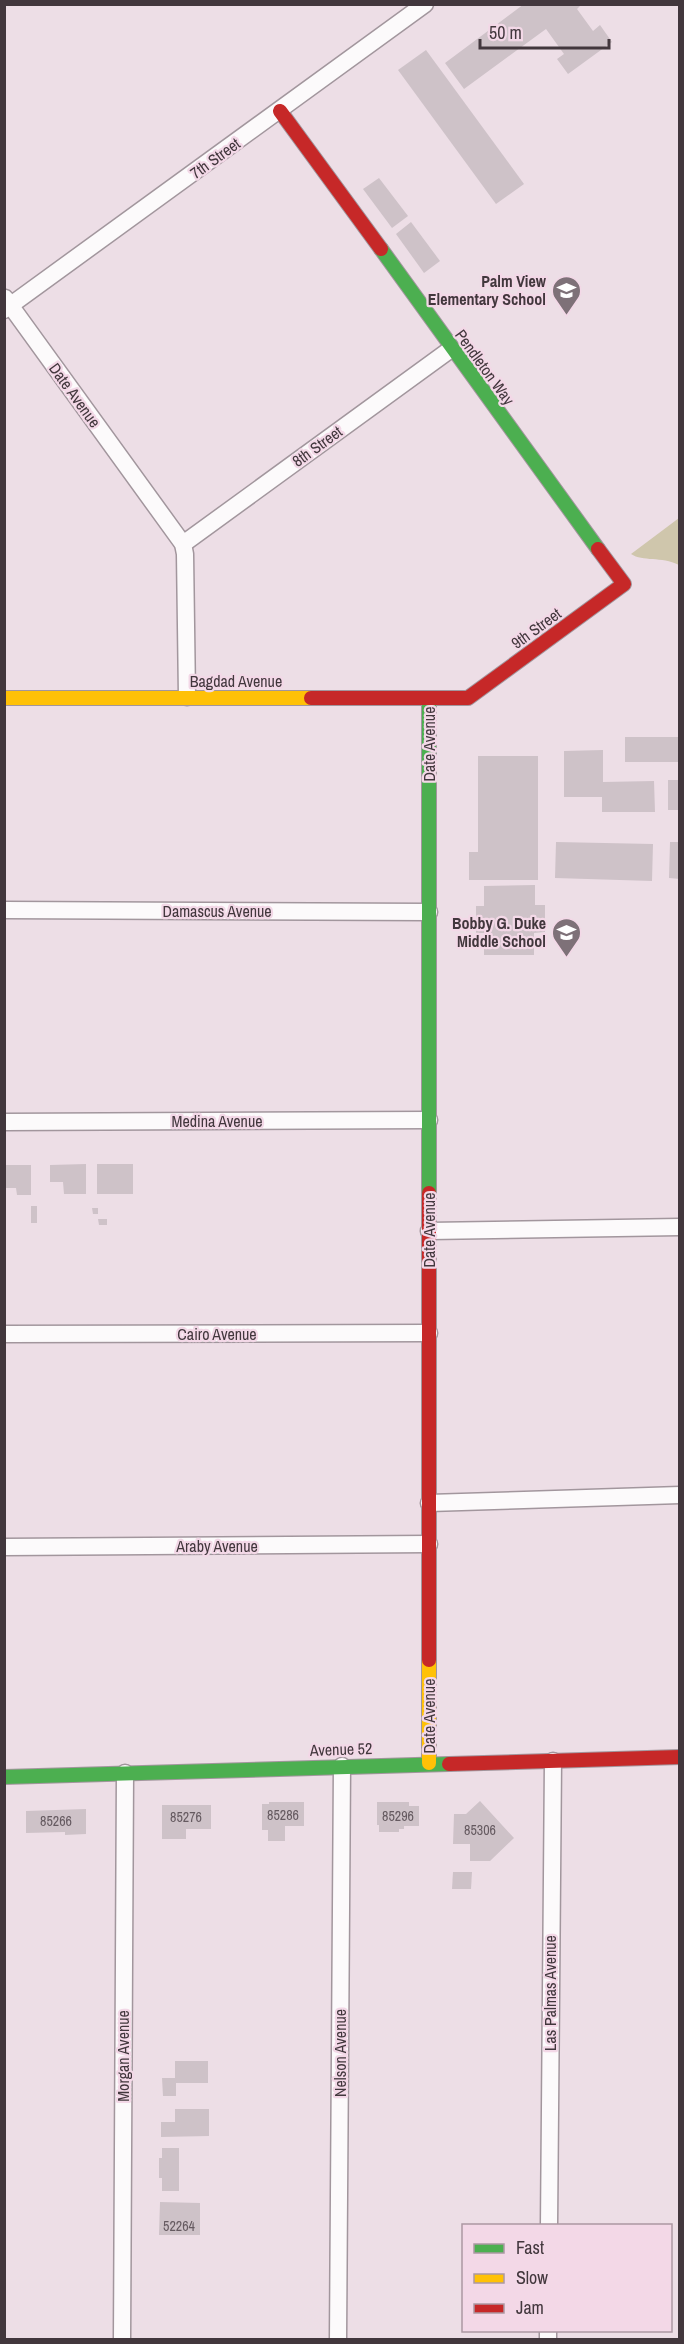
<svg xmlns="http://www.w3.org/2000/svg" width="684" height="2344" viewBox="0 0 684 2344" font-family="'Archivo Narrow',sans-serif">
	<rect width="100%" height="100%" fill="#eddee6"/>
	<path fill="#cfc6ac" d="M679 518V565C661 556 643 562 631 554Z"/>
	<g fill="#cec2c8">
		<path d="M524 4H582L577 9 593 31 600 25 612 42 568 74 557 59 564 54 546 29 464 89 445 63Z"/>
		<path d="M426 50 524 184 496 204 398 70Z"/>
		<path d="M379 178 408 216 392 228 363 189Z"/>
		<path d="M411 222 440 261 424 273 396 234Z"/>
		<rect x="625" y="737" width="55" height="25"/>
		<path d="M603 750V782L654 781 655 812H602V797H564V751Z"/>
		<path d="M478 756H538V880H469V852H478Z"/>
		<rect x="668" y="780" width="12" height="30"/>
		<path d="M556 842 653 844 652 881 555 878Z"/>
		<path d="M670 842H680V879L669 878Z"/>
		<path d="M535 885V905H545V932L534 933V955H484V933H476V906H484V886Z"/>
		<path d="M86 1164V1194H64L63 1182H50V1165Z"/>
		<rect x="97" y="1164" width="36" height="30"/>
		<path d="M4 1165H31V1195H17L16 1188H4Z"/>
		<rect x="31" y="1206" width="6" height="17"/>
		<path d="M92 1208H98V1214H93Z"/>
		<path d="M98 1219H107V1225H99Z"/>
		<path d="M480 1801 514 1838 490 1861H470V1844H453L454 1814H466Z"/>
		<path d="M269 1802H304V1826H285V1841H268V1830H262V1804H269Z"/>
		<path d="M377 1802H409V1806H419V1826H404V1829H399V1832H379V1825H377Z"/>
		<path d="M162 1805H211V1829H186V1839H162Z"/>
		<path d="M86 1809V1834L65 1835V1832L26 1833V1811Z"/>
		<path d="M453 1872H472L471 1889H452Z"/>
		<path d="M175 2061H208V2083H176V2096H163L162 2078H175Z"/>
		<path d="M175 2109H209V2136L161 2137V2122H175Z"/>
		<path d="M162 2148H179V2191H162V2178H159V2158H162Z"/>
		<path d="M160 2202 200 2203V2235H159Z"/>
	</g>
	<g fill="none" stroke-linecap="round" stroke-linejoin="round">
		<defs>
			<g id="street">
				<path d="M5 298 183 544 185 554 187 697"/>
				<path d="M4 310 425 4"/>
				<path d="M183 544 451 349"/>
				<path d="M4 910 429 912"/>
				<path d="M4 1122 429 1120"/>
				<path d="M429 1231 680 1227"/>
				<path d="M4 1334 429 1333"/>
				<path d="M429 1503 680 1495"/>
				<path d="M4 1547 429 1544"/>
				<path d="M549 2226 553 1761"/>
				<path d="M122 2340 125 1773"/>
				<path d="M338 2340 342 1766"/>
				<path d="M548 2340V2330"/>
			</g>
			<g id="fast">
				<path d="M381 249 598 549"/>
				<path d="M429 698V1193"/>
				<path d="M4 1777 449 1764"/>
			</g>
			<g id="slow">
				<path d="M4 698H311"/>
				<path d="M429 1660V1763"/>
			</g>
			<g id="jam">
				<path d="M280 111 381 249"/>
				<path d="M311 698H468L624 584 598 549"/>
				<path d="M429 1193V1660"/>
				<path d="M449 1764 680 1757"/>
			</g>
		</defs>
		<use href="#street" stroke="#a2969d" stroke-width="19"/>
		<use href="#fast" stroke="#a2969d" stroke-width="16"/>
		<use href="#slow" stroke="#a2969d" stroke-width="16"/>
		<use href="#jam" stroke="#a2969d" stroke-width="16"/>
		<use href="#street" stroke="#fcfafb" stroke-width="16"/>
		<use href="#fast" stroke="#4caf50" stroke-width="14"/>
		<use href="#slow" stroke="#ffc107" stroke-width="14"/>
		<use href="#jam" stroke="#c62828" stroke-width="14"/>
	</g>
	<defs>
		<symbol id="school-pin" viewBox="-11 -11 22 30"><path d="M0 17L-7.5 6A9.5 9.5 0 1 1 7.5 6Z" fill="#7e7178" stroke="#f3d8e7"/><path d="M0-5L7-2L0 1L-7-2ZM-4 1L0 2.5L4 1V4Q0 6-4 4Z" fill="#fff"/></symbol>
	</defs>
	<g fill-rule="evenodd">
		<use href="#school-pin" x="550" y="274" width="33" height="45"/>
		<use href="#school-pin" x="550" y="916" width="33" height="45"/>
	</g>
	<g text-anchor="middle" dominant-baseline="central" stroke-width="4.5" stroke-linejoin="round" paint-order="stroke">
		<g font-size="14" fill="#655a60">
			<text x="283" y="1815">85286</text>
			<text x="398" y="1816">85296</text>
			<text x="186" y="1817">85276</text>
			<text x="56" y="1821">85266</text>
			<text x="480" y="1830">85306</text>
			<text x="179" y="2226">52264</text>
		</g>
		<g font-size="16" fill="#42373d" stroke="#f3d8e7">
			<text transform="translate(215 158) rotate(-36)">7th Street</text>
			<text transform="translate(485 367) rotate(54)">Pendleton Way</text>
			<text transform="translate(75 395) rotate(54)">Date Avenue</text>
			<text transform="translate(317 446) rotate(-36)">8th Street</text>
			<text transform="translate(536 628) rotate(-36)">9th Street</text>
			<text x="236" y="681">Bagdad Avenue</text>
			<text transform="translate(429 744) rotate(-90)">Date Avenue</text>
			<text x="217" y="911">Damascus Avenue</text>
			<text x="217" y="1121">Medina Avenue</text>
			<text transform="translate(429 1230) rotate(-90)">Date Avenue</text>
			<text x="217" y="1334">Cairo Avenue</text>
			<text x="217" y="1546">Araby Avenue</text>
			<text transform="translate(429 1716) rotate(-90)">Date Avenue</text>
			<text transform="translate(341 1749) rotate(-2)">Avenue 52</text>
			<text transform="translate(550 1993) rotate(-90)">Las Palmas Avenue</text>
			<text transform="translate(340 2053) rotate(-90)">Nelson Avenue</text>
			<text transform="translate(123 2056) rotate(-90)">Morgan Avenue</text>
		</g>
		<g font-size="16" font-weight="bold" fill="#42373d" stroke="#f3d8e7" text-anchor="end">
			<text x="546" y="281">Palm View<tspan x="546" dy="18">Elementary School</tspan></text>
			<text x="546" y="923">Bobby G. Duke<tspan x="546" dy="18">Middle School</tspan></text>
		</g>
	</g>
	<rect width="684" height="2344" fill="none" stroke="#42373d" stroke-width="12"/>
	<rect x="462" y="2224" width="210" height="108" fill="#f3d8e7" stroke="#ac98a3" stroke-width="1.5"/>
	<rect x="474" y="2244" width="30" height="9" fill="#4caf50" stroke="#ac98a3" stroke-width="1.5"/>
	<text x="516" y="2254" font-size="18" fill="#42373d">Fast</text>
	<rect x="474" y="2274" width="30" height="9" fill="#ffc107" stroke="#ac98a3" stroke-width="1.5"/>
	<text x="516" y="2284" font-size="18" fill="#42373d">Slow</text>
	<rect x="474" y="2304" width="30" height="9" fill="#c62828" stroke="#ac98a3" stroke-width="1.5"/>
	<text x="516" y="2314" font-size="18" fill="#42373d">Jam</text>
	<path d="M480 39v9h129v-9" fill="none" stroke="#42373d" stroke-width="3"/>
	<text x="489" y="39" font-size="18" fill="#42373d" stroke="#f3d8e7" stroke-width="4.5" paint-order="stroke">50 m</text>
</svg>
